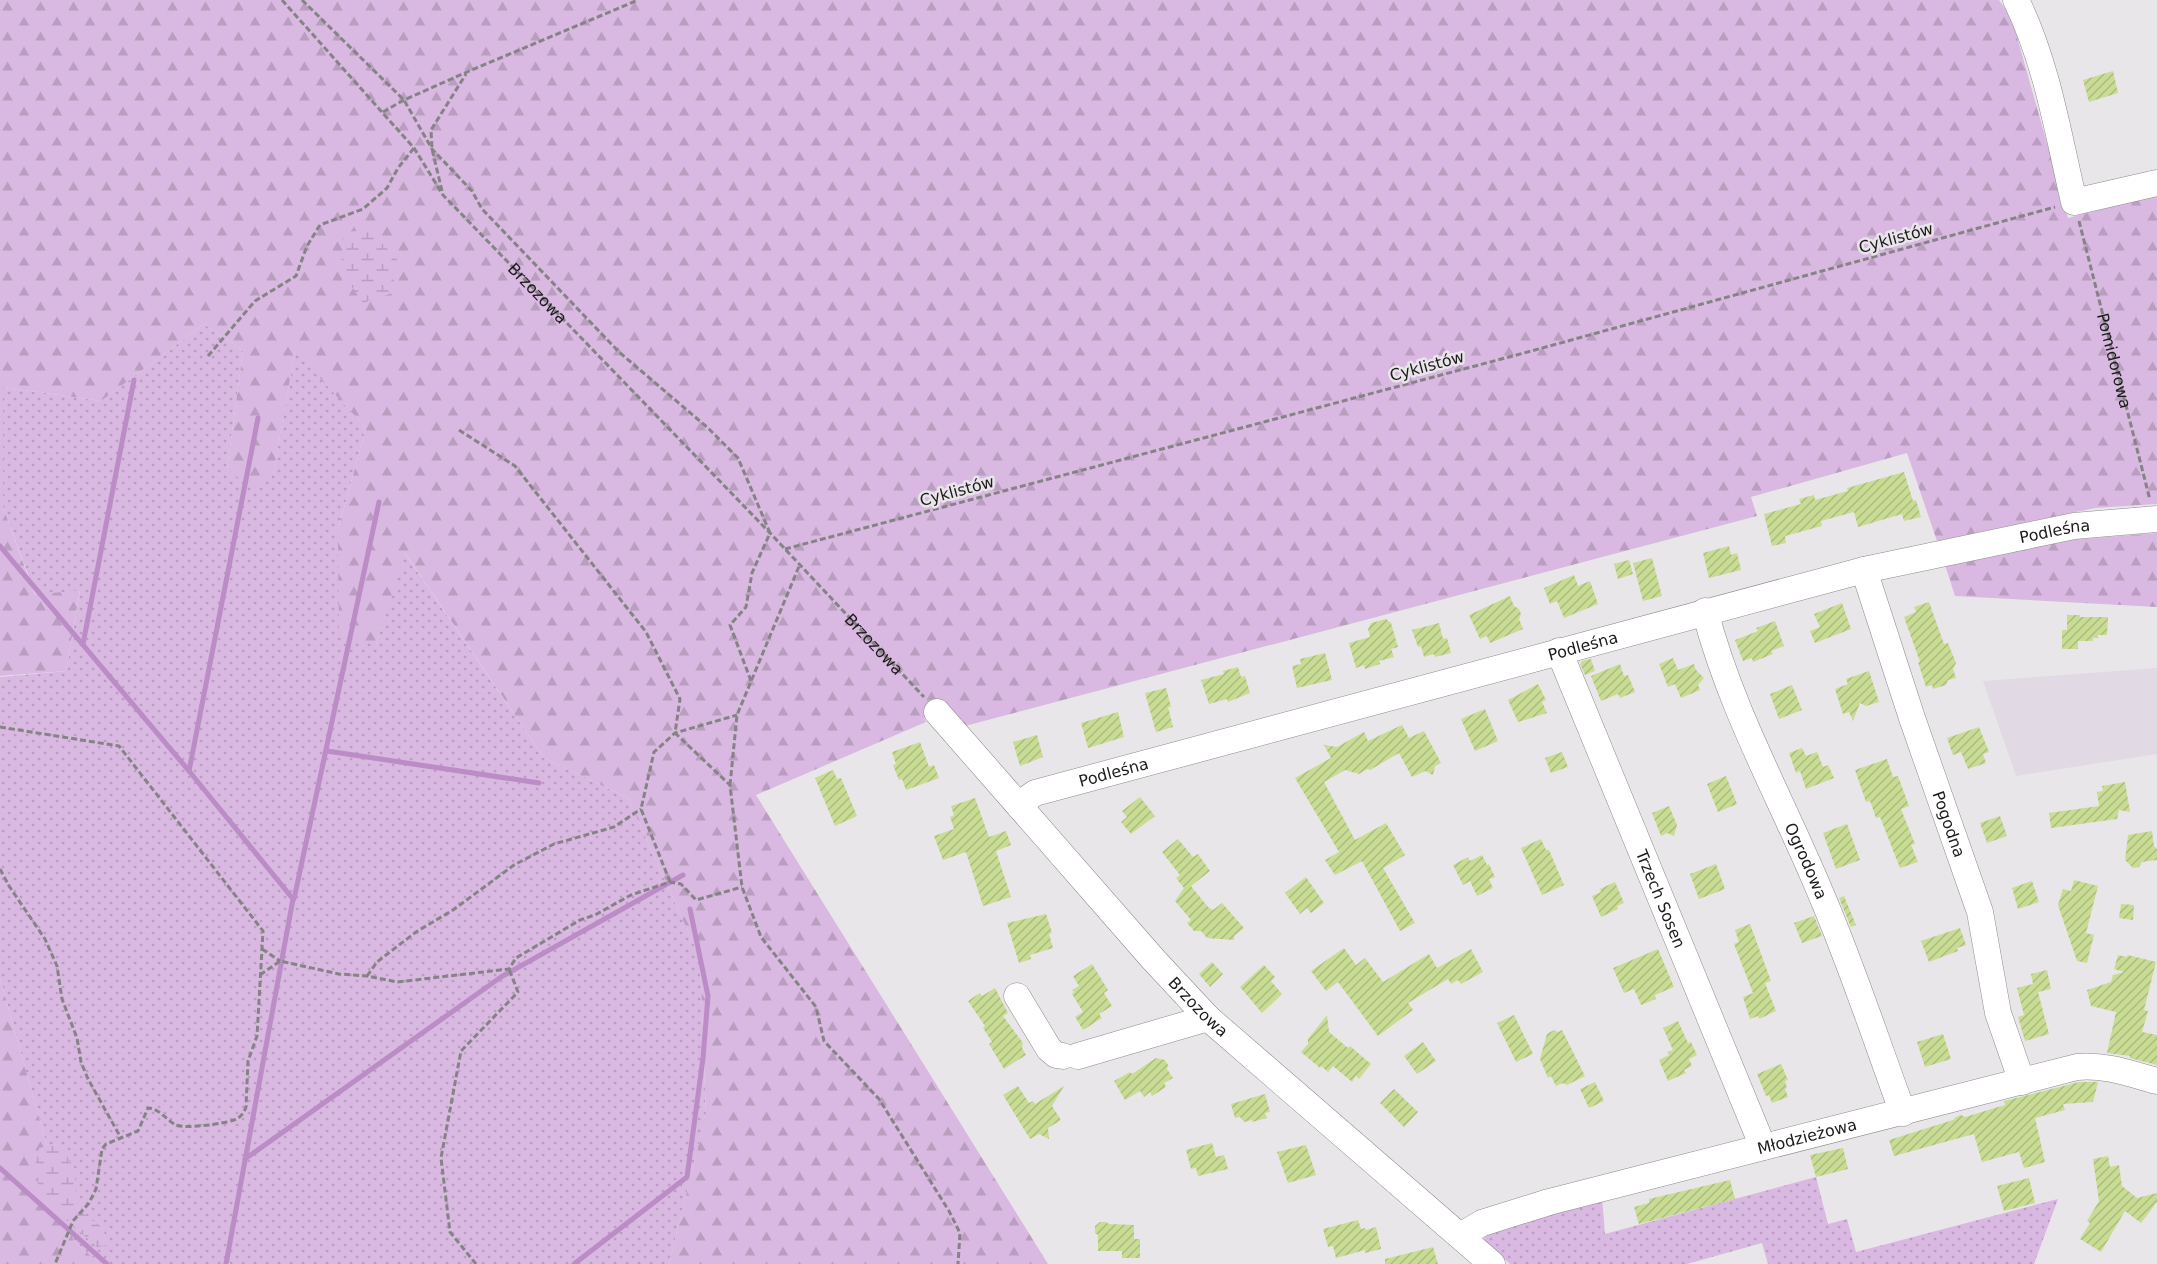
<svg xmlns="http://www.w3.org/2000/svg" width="2157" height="1264" viewBox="0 0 2157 1264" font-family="'DejaVu Sans',sans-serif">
	<defs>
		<pattern id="grass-dots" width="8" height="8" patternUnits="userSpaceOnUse" patternTransform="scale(1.5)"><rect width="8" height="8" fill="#d9b8e1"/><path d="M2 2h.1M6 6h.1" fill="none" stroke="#ba9ec0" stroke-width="1.8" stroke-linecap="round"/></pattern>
		<pattern id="forest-firs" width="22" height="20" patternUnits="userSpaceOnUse" patternTransform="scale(1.5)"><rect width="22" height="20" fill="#d9b8e1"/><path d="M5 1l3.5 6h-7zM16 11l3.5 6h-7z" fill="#ba9ec0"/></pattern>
		<pattern id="wetland-marsh" width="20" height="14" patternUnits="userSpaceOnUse" patternTransform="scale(1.5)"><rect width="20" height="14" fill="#d9b8e1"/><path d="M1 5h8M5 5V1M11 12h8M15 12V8" fill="none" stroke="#ba9ec0"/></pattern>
		<pattern id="building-hatch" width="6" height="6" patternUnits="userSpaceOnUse" patternTransform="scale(1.5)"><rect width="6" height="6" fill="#c9dc93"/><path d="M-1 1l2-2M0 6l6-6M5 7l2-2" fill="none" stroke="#acbc7e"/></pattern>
	</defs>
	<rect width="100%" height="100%" fill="#e9e6ea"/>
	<path fill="#e1d9e3" d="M2157 668V754L2016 776 1983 681Z"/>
	<g fill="url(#grass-dots)">
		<path d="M204 324 243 351 227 469 273 475 295 350 366 428 338 530 376 645 404 552 544 758 628 798 700 958 706 1116 669 1264H230L227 1261 225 1264H101L74 1242 0 978V677L66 671 80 591 36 596 3 507V387L101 401Z"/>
		<path d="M1816 1177 1828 1224 1847 1219 1856 1252 2058 1199 2034 1264H1768L1762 1243 1687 1264H1510L1484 1242 1485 1231 1602 1197 1605 1234Z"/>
	</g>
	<g fill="url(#forest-firs)">
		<path d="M0 0H1999L2012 19 2068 218 2157 195V504L2095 508 1937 541 1907 453 1751 497 1757 516 965 726 943 703 924 718 926 722 756 795 1048 1264H669L706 1115 700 958 628 798 544 758 405 553 376 645 339 635 338 530 366 428 295 351 273 475 250 487 227 469 243 351 204 324 101 401 3 387V507L35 595 80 590 66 671 0 676Z"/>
		<path d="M2157 533V607L1955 596 1945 565 2068 540Z"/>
		<path d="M0 978 74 1242 101 1264H0Z"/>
	</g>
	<g fill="url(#wetland-marsh)">
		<path d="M368 229 397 259 392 293 363 303 341 271 343 233Z"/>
		<path d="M58 1143 75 1169 76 1198 84 1214 103 1228 108 1245 97 1247 44 1200 34 1172 39 1148Z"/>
	</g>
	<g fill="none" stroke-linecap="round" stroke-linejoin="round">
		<g stroke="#bb8cc6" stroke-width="5">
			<path d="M0 546 189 771 293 899 226 1264"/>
			<path d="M83 644 134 380"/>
			<path d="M327 751 539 783"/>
			<path d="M189 771 258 418"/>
			<path d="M294 899 379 502"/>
			<path d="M245 1159 501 977 683 875"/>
			<path d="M0 1168 107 1264"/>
			<path d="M574 1264 687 1177 703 1058 708 996 690 909"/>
		</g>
	</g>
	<g fill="url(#building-hatch)">
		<path d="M2113 71 2118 93 2089 102 2083 80Z"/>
		<path d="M1904 472 1913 501 1916 500 1921 517 1904 521 1902 514 1858 527 1854 512 1821 521 1822 526 1785 536 1786 543 1772 546 1764 514 1801 504 1799 499 1814 495 1815 500 1848 491 1847 488Z"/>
		<path d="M1729 546 1731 555 1737 553 1741 570 1709 578 1703 553Z"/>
		<path d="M1652 558 1662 596 1643 601 1633 563Z"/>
		<path d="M1629 560 1633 574 1618 579 1614 564Z"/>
		<path d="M1574 575 1578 586 1590 581 1598 604 1564 618 1557 601 1550 604 1544 588Z"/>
		<path d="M1510 596 1514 606 1519 609 1521 614 1519 619 1523 629 1490 643 1487 636 1480 639 1469 615Z"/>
		<path d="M1929 602 1944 644 1948 643 1956 663 1953 669 1956 678 1948 680 1946 685 1933 689 1932 685 1926 687 1918 662H1920L1904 617 1916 612 1914 607Z"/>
		<path d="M1842 603 1851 629 1815 643 1810 631 1820 627 1814 614Z"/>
		<path d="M2067 615H2080V617H2108L2107 635H2098V638H2093V641H2078V649H2062V630H2067Z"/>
		<path d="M1386 619 1391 623 1398 647 1391 649 1394 657 1379 661 1380 664 1365 669 1364 665 1356 668 1349 643 1370 637 1368 629 1371 623Z"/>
		<path d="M1775 621 1784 646 1771 651 1773 654 1753 662 1752 658 1743 661 1735 640 1758 631 1756 628Z"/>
		<path d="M1439 623 1443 639 1447 638 1451 653 1435 657 1434 654 1424 657 1421 646 1418 647 1412 630Z"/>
		<path d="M1325 653 1332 680 1297 688 1292 666 1301 664 1300 659Z"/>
		<path d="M1673 658 1678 670 1694 664 1696 670 1704 678 1698 685 1700 690 1681 698 1675 684 1668 687 1659 664Z"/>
		<path d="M1591 659 1595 671 1585 675 1580 664 1582 661Z"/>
		<path d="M1620 664 1624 676 1628 675 1635 692 1620 698 1618 694 1601 701 1591 676Z"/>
		<path d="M1238 667 1241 677 1245 676 1250 693 1228 702 1227 699 1209 704 1201 680 1224 674 1223 671Z"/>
		<path d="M1869 671 1879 702 1866 706 1860 703 1853 721 1849 712 1843 714 1835 689 1848 684 1846 679Z"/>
		<path d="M1538 684 1546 700 1542 702 1547 713 1518 722 1508 700Z"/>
		<path d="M1792 685 1802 710 1779 719 1770 694Z"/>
		<path d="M1166 688 1171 707H1168L1173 727 1156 732 1145 693Z"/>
		<path d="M1485 709 1498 741 1475 751 1461 719Z"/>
		<path d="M1118 712 1124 737 1088 748 1081 723Z"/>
		<path d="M1402 725 1409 738 1424 731 1441 763 1435 766 1433 775 1425 771 1412 777 1399 753 1370 770 1367 769 1359 774 1345 770 1324 782 1355 840 1386 823 1405 855 1383 868 1415 923 1400 931 1362 861 1335 875 1325 860 1339 852 1295 778 1331 758 1324 745 1337 747 1364 732 1368 741Z"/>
		<path d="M1979 727 1989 752 1983 754 1986 763 1968 769 1961 752 1953 755 1947 738Z"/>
		<path d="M1037 735 1043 757 1020 766 1013 742Z"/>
		<path d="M920 742 929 767 934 765 939 778 906 790 902 779 899 780 893 765 896 764 892 752Z"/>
		<path d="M1802 748 1806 756 1817 752 1823 767 1828 765 1834 778 1806 789 1800 771 1796 773 1789 753Z"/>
		<path d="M1562 752 1568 767 1551 773 1545 758Z"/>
		<path d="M1887 759 1893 777 1898 776 1909 806 1901 809 1915 844 1911 845 1918 862 1900 868 1880 817 1876 818 1870 801 1866 802 1855 770Z"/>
		<path d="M833 770 837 779 841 778 857 816 835 826 815 778Z"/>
		<path d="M1726 776 1737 804 1718 812 1707 784Z"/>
		<path d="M2125 782 2130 812 2119 810 2117 819 2051 828 2049 813 2099 806 2097 792 2103 791 2102 786Z"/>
		<path d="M1140 797 1155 816 1131 834 1121 822 1127 817 1122 811Z"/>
		<path d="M975 798 989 837 1006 831 1011 845 996 851 1011 897 983 906 966 852 943 860 934 836 954 829 950 817 954 815 951 806Z"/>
		<path d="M1669 806 1677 825 1674 836 1667 833 1661 836 1652 813Z"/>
		<path d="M2000 816 2007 836 1987 843 1980 823Z"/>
		<path d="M1847 824 1860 860 1836 869 1823 833Z"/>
		<path d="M2152 831 2154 846 2157 849V860L2142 862 2139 867 2133 868 2125 860 2128 835Z"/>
		<path d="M1178 839 1193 857 1198 854 1210 871 1191 886 1208 907 1213 910 1222 903 1244 928 1234 936V940L1207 938 1201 931H1194L1187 923 1191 920 1175 901 1184 888 1176 878 1180 875 1162 852Z"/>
		<path d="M1541 839 1546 850H1549L1564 885 1542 895 1521 848Z"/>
		<path d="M1482 855 1487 865 1489 864 1495 877 1489 879 1493 888 1477 896 1470 881 1463 885 1453 865 1468 857 1470 861Z"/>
		<path d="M1716 864 1725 889 1699 899 1690 874Z"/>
		<path d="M1306 877 1324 903 1311 913 1307 908 1300 914 1285 893Z"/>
		<path d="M2074 880 2098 886 2086 933 2094 935 2087 963 2077 961 2058 905 2063 889 2071 891Z"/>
		<path d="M2032 881 2039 902 2018 909 2012 888Z"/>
		<path d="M1615 882 1624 903 1617 906 1618 909 1601 917 1592 896 1601 892 1600 889Z"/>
		<path d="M1844 896 1856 925 1851 927 1839 898Z"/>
		<path d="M2121 904 2134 905 2133 920 2119 918Z"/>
		<path d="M1046 914 1052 933 1049 934 1053 948 1030 955 1031 959 1019 963 1007 923Z"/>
		<path d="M1814 916 1822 936 1802 943 1794 923Z"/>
		<path d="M1750 924 1771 981 1765 983 1776 1011 1759 1019 1758 1016 1750 1019 1743 997 1753 993 1734 944 1739 942 1735 930Z"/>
		<path d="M1960 928 1966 945 1957 948 1958 951 1929 962 1921 941Z"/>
		<path d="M1344 948 1356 965 1365 958 1383 982 1429 954 1437 968 1471 949 1483 972 1461 984 1458 980 1451 984 1448 979 1408 1003 1413 1010 1378 1036 1338 982 1326 991 1311 971Z"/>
		<path d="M1658 949 1674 987 1655 995 1656 999 1641 1005 1634 989 1624 993 1613 968Z"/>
		<path d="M2118 955 2127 957 2128 955 2156 962 2144 1010 2148 1011 2142 1032 2157 1035V1065L2130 1058V1056L2107 1053 2116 1012 2091 1006 2087 990 2111 982 2113 975 2124 972 2114 969Z"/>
		<path d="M1212 962 1223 974 1210 987 1199 974Z"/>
		<path d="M1092 964 1108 990 1104 993 1112 1006 1099 1014 1102 1018 1083 1030 1075 1017 1083 1012 1072 994 1074 992 1072 990 1079 986 1073 976Z"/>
		<path d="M1264 965 1275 977 1271 981 1282 994 1262 1013 1240 987Z"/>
		<path d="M2047 970 2051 989 2038 992 2049 1034 2025 1041 2018 1017 2024 1015 2017 988 2033 984 2031 974Z"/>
		<path d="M995 988 1008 1013 1003 1016 1023 1043 1022 1048 1026 1055 1004 1069 989 1044 992 1042 983 1028 985 1026 968 1001 980 993 982 996Z"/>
		<path d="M1327 1015 1329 1032 1348 1048 1350 1046 1371 1064 1359 1079 1356 1076 1352 1082 1333 1066 1328 1072 1321 1066 1320 1068 1301 1052 1308 1044V1039Z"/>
		<path d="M1514 1015 1533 1054 1516 1062 1497 1023Z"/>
		<path d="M1678 1021 1688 1043 1691 1042 1697 1055 1689 1059 1692 1066 1684 1070 1686 1073 1668 1081 1659 1060 1669 1055 1667 1052 1673 1050 1663 1028Z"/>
		<path d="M1554 1030 1558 1032 1562 1030 1585 1076 1567 1085 1563 1083 1556 1086 1551 1076 1548 1078 1540 1059 1547 1034Z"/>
		<path d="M1943 1034 1951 1059 1925 1067 1917 1042Z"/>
		<path d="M1423 1042 1436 1061 1417 1074 1404 1056Z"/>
		<path d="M1156 1058 1165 1060 1168 1065 1167 1069 1173 1078 1164 1083 1166 1087 1152 1096 1150 1092 1144 1097 1140 1091 1125 1100 1114 1081 1130 1072 1132 1074Z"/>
		<path d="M1781 1064 1788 1080 1785 1081 1787 1088 1785 1089 1788 1097 1772 1103 1769 1095 1766 1096 1757 1074Z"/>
		<path d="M1595 1082 1604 1101 1589 1108 1580 1089Z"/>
		<path d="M2079 1082H2098L2093 1102 2063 1104 2065 1110 2035 1118 2045 1162 2024 1168 2019 1152 1982 1162 1974 1134 1894 1156 1889 1140 1953 1120 1956 1117 1961 1115 1965 1117 2005 1105 2004 1101Z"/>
		<path d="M1018 1086 1029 1103 1033 1101 1035 1104 1064 1086 1052 1106 1061 1120 1048 1128 1049 1139 1039 1134 1030 1139 1003 1095Z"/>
		<path d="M1394 1089 1418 1112 1404 1127 1380 1103Z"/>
		<path d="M1265 1094 1270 1112 1265 1113 1267 1118 1252 1122V1120L1244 1122 1240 1117 1235 1118 1231 1104Z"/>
		<path d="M1212 1143 1216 1157 1224 1155 1228 1169 1198 1176 1196 1168 1191 1169 1186 1150Z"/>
		<path d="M1306 1145 1316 1175 1288 1183 1277 1152Z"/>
		<path d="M1843 1148 1848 1169 1816 1177 1810 1155Z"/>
		<path d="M2108 1156 2110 1167 2119 1165 2122 1186 2137 1198 2157 1193V1202L2141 1223 2125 1211 2101 1252 2080 1239 2090 1223 2087 1221 2099 1201 2093 1159Z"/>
		<path d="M2029 1178 2035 1203 2004 1211 1997 1186Z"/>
		<path d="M1730 1180 1735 1199 1639 1224 1634 1207 1649 1203V1199Z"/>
		<path d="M1358 1220 1361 1229 1365 1228 1366 1230 1376 1227 1381 1249 1365 1253V1250L1336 1258 1333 1246 1328 1247 1323 1229Z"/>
		<path d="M1100 1222H1106L1109 1224 1134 1225V1239H1140V1258H1122V1251H1098V1235L1095 1233V1226Z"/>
		<path d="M1433 1247 1438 1264H1385V1259Z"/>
	</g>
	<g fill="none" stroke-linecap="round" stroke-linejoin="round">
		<defs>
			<g id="minor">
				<path d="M2016 0C2047 63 2058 133 2074 202L2157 183"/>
				<path id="s3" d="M1864 570 1912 718 1980 912 1998 1013 2022 1082"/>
				<path id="s4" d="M1705 611C1731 711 1782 800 1821 894 1852 966 1876 1040 1903 1113"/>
				<path id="s5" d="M1559 651 1763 1147"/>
				<path id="s6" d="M937 712 1153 959 1208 1018 1492 1264"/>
				<path id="s7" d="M1021 808 1028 798 1035 793 1864 570 2074 526 2157 519"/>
				<path d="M1017 996 1049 1049 1056 1055 1063 1056"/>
				<path d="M1078 1056 1208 1018"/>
				<path id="s8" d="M1460 1236 1482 1223 1549 1202 2077 1067C2104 1064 2131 1074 2157 1081"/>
			</g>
		</defs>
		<use href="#minor" stroke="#8e8b8e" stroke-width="27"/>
		<g stroke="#858386" stroke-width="3" stroke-dasharray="6 3" stroke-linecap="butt">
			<path id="s1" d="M282 0 414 148 443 195 770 533 924 697"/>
			<path d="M302 0 404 100 432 149 472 191 482 209 619 352 708 428 738 458 770 533 752 573 746 607 730 625 751 681"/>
			<path d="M383 112 404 100 467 72 638 0"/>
			<path d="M442 191 432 149 431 130 466 74"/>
			<path id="s2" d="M2079 221 2150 500"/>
			<path d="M208 356 255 301 296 276 307 246 320 225 363 209 387 188 398 168 414 148"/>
			<path d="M459 430 515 466 646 632 680 699 675 733 730 785 742 887 761 937 816 1007 824 1041 879 1099 949 1211 960 1233 958 1264"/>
			<path d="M785 549 1524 353 2055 207"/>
			<path d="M0 727 119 746 263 931 257 1036 248 1061 246 1107C244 1113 240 1118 234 1120 223 1124 185 1129 176 1125 166 1120 159 1108 148 1108L138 1131 106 1144 102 1149 96 1189 89 1203 73 1221 55 1264"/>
			<path d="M730 785 737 715 800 564"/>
			<path d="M0 869 9 886 45 939 57 966 62 999 77 1038 81 1062 88 1079 121 1138"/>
			<path d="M670 882 641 809 654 752 675 733 737 715"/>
			<path d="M262 949 280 961"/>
			<path d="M260 975 280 961 339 974 367 976 397 982 509 969 516 958 580 920 595 915 631 895 670 882 681 884 696 900 742 887"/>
			<path d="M367 976 377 962 416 932 453 910 514 865 554 844 614 827 641 809"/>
			<path d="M476 1264 450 1232 441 1158 461 1051 518 992 509 969"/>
		</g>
		<use href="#minor" stroke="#fff" stroke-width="26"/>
	</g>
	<g text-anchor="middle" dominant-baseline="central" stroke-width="5" stroke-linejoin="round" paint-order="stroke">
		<g font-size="16" fill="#1c1b1c" stroke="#e9e6ea">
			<text transform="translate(1896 238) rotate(-15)">Cyklistów</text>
			<text stroke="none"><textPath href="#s1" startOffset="390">Brzozowa</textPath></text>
			<text stroke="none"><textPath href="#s2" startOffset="144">Pomidorowa</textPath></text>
			<text transform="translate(1427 366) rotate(-15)">Cyklistów</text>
			<text transform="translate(957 491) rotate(-15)">Cyklistów</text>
			<text stroke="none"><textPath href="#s7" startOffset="1074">Podleśna</textPath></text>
			<text stroke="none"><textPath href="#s7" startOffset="588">Podleśna</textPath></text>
			<text stroke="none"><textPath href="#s1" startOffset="876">Brzozowa</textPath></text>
			<text stroke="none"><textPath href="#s7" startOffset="102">Podleśna</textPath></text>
			<text stroke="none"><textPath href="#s3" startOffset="268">Pogodna</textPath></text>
			<text stroke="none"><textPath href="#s4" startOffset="270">Ogrodowa</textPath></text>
			<text stroke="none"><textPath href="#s5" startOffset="268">Trzech Sosen</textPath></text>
			<text stroke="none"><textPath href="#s6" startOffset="394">Brzozowa</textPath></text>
			<text stroke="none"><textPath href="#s8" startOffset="362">Młodzieżowa</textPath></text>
		</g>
	</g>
</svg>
